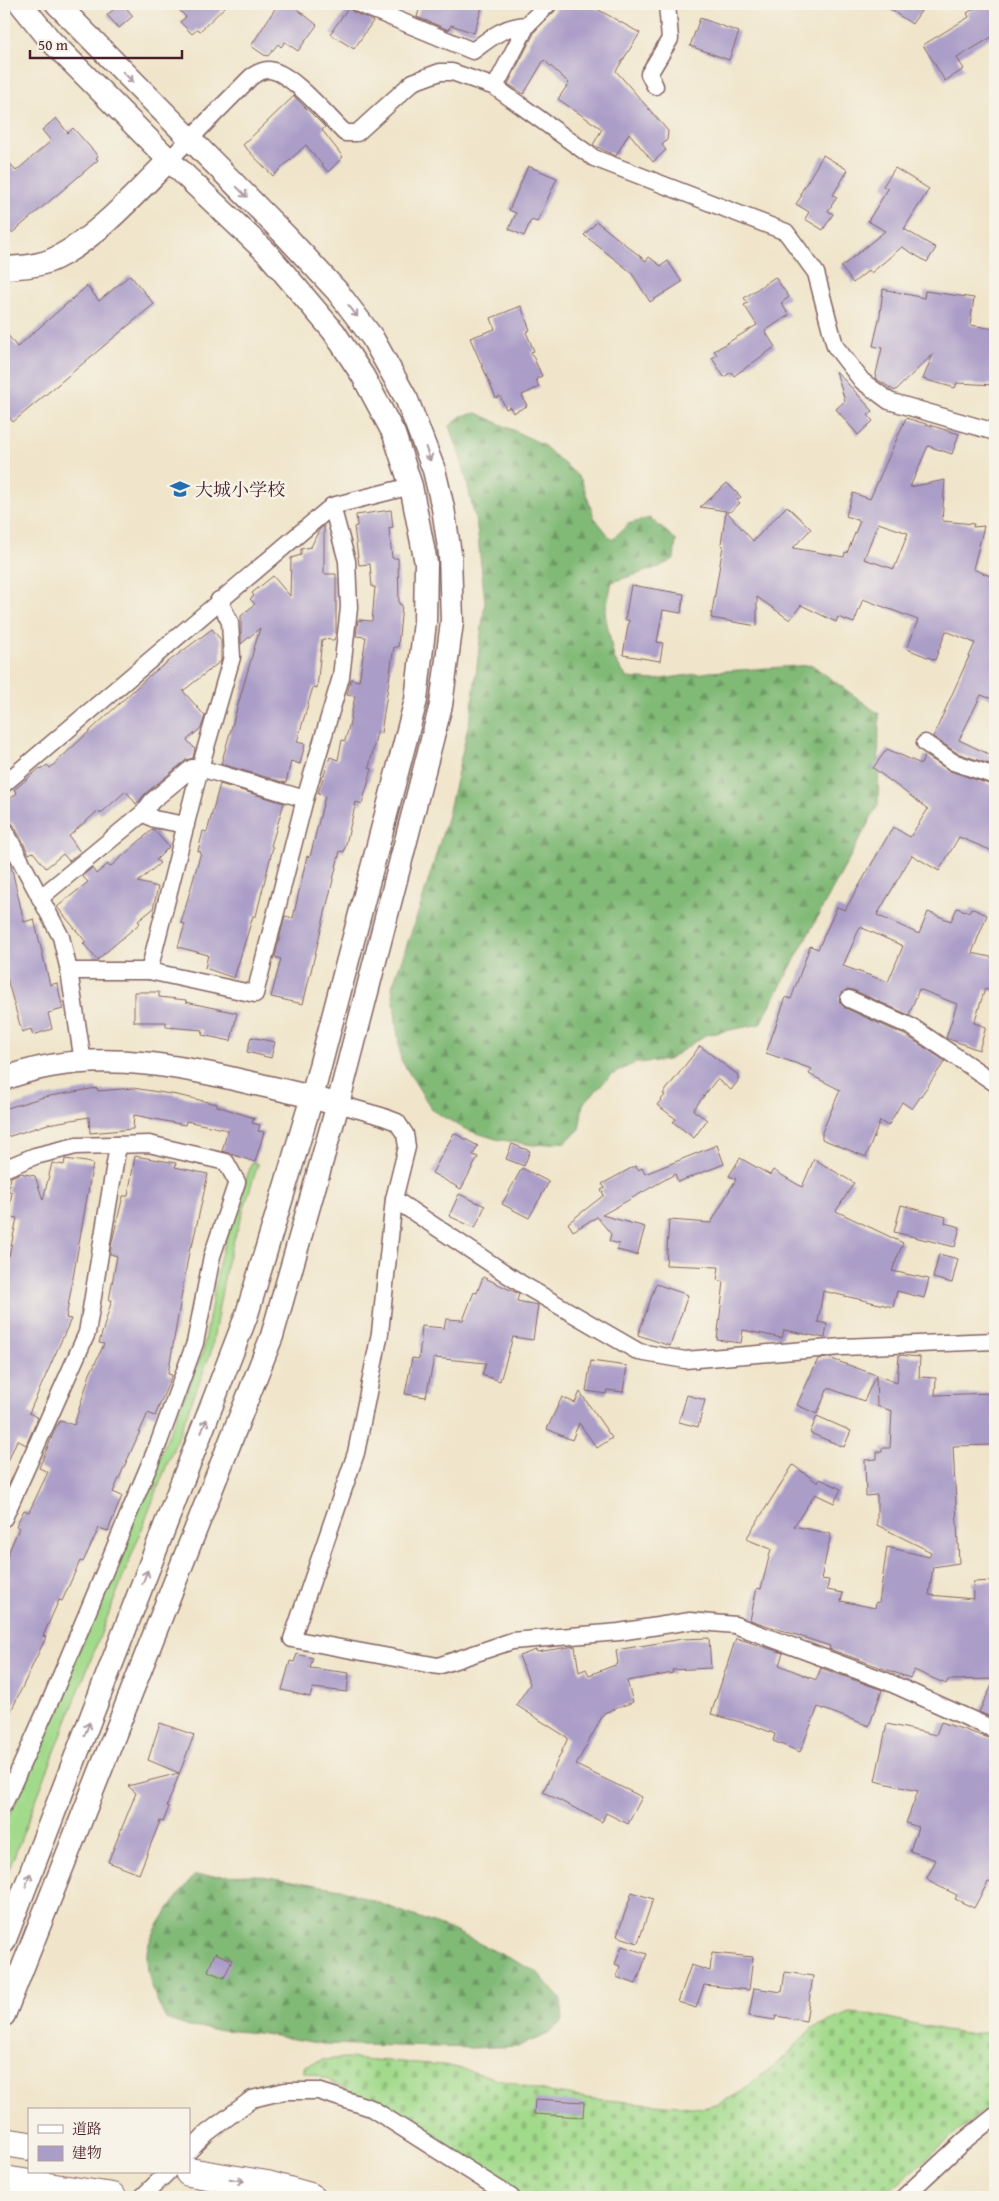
<svg xmlns="http://www.w3.org/2000/svg" width="999" height="2201" viewBox="0 0 999 2201" font-family="'Gentium Book Plus','Noto Serif JP',serif">
	<defs>
		<pattern id="forest-firs" width="22" height="20" patternUnits="userSpaceOnUse" patternTransform="scale(1.25)"><rect width="22" height="20" fill="#81ba77"/><path d="M5 1l3.5 6h-7zM16 11l3.5 6h-7z" fill="#6c9762"/></pattern>
		<pattern id="cemetery-stones" width="16" height="16" patternUnits="userSpaceOnUse" patternTransform="scale(1.25)"><rect width="16" height="16" fill="#a2da8b"/><path d="M2 7V4a2 2 0 0 1 4 0v3zM10 15v-3a2 2 0 0 1 4 0v3z" fill="#8dbb78"/></pattern>
	</defs>
	<rect width="100%" height="100%" fill="#f7f3e8"/>
	<filter id="ink" filterUnits="userSpaceOnUse"><feTurbulence type="fractalNoise" baseFrequency=".02" numOctaves="2"/><feDisplacementMap in="SourceGraphic" scale="10" xChannelSelector="R" yChannelSelector="G"/><feConvolveMatrix kernelMatrix="1 2 1 2 8 2 1 2 1" color-interpolation-filters="sRGB"/></filter>
	<filter id="wash" filterUnits="userSpaceOnUse"><feTurbulence type="fractalNoise" baseFrequency=".0096" numOctaves="4" result="noise"/><feDisplacementMap in="SourceGraphic" scale="20" xChannelSelector="R" yChannelSelector="G"/><feGaussianBlur stdDeviation="1.12" result="paint"/><feColorMatrix in="noise" values="0 0 0 0 0 0 0 0 0 0 0 0 0 0 0 0 0 1.4 0 .05"/><feComposite in="paint" operator="in"/></filter>
	<g filter="url(#wash)">
		<rect width="100%" height="100%" fill="#f0e5ca"/>
		<path fill="#a2da8b" stroke="#767c5b" d="M252 1162 258 1164 227 1262 211 1352 4 1882V1826L23 1788 203 1351 220 1258Z"/>
		<g fill="url(#forest-firs)" stroke="#666c51">
			<path d="M477 413 542 444 581 479 594 517 612 540 628 524 650 518 676 540 674 559 659 567 612 582 605 613 614 659 627 678 654 680 710 672 812 665 879 714 878 805 760 1024 705 1035 668 1060 635 1063 611 1075 583 1104 579 1130 565 1142 533 1145 496 1139 467 1130 433 1111 401 1060 392 987 421 905 448 815 471 714 485 602 477 527 464 469 450 426 461 416Z"/>
			<path d="M256 1875 341 1889 452 1930 537 1972 561 2000 563 2020 548 2034 519 2046 472 2048 323 2044 258 2033 189 2027 166 2019C155 1998 146 1977 147 1952 149 1932 181 1892 194 1876Z"/>
		</g>
		<path fill="url(#cemetery-stones)" stroke="#767c5b" d="M849 2013 874 2015 963 2034 995 2032V2103L967 2124 883 2197H517L329 2080 304 2072V2066L322 2060 346 2058 444 2065 467 2070 537 2090 593 2099 703 2108 719 2104 741 2092 787 2055 811 2029Z"/>
		<g id="blocks">
			<g fill="#aa9dc8" fill-rule="evenodd">
				<path d="M120 4H123L133 16 119 28 107 15Z"/>
				<path d="M173 4H228L200 31 198 29 192 34 180 22 186 17Z"/>
				<path d="M278 4H291L317 25 298 51 285 42 281 47 278 44 268 56 264 55 251 46Z"/>
				<path d="M421 4H483L474 33 451 25 449 30 417 17Z"/>
				<path d="M558 4H588L640 33 616 71 668 131 667 140 662 145 666 150 653 162 629 133 616 156 593 145 602 129 558 99 569 83 544 60 524 94 508 84 535 31 555 11Z"/>
				<path d="M882 4H926L912 24Z"/>
				<path d="M982 4H995V35L957 58 964 69 945 81 923 45 969 17 967 13Z"/>
				<path d="M348 8 355 13 373 21 354 49 330 34Z"/>
				<path d="M700 18 739 32 729 60 690 46Z"/>
				<path d="M294 96 325 127 322 130 343 157 328 172 306 145 273 176 243 145Z"/>
				<path d="M56 118 68 133 73 128 98 156 96 158 98 160 12 233 4 224V156L16 171 51 141 42 130Z"/>
				<path d="M823 155 848 170 833 195 837 197 828 211 833 214 823 230 805 219 809 212 796 204 802 195 800 194Z"/>
				<path d="M528 166 557 178 537 222 531 220 524 236 509 229 516 213 509 210Z"/>
				<path d="M895 168 929 189 904 229 936 248 927 262 902 247 871 273 869 270 853 283 841 267 885 231 868 221 888 189 883 186Z"/>
				<path d="M597 222 646 261 649 257 661 266 668 261 682 282 650 302 631 272 584 235Z"/>
				<path d="M130 275 154 304 13 422 4 412V330L17 347 87 286 99 301Z"/>
				<path d="M775 277 789 297 781 303 789 315 765 331 775 347 734 376 731 372 724 377 712 358 717 355 714 351 757 325 744 305 748 303 744 298Z"/>
				<path d="M883 289 924 298 925 291 974 298 970 325 995 329V385L957 383 955 388 923 379 933 354 895 391 875 378 882 348 873 346 880 315Z"/>
				<path d="M521 306 530 330 526 332 534 351 531 352 542 376 536 379 539 387 522 395 527 406 513 413 510 407 506 409 500 396 496 398 470 338 495 329 491 318Z"/>
				<path d="M836 371 873 411 868 415 873 421 858 435 836 409 845 401Z"/>
				<path d="M906 418 959 434 952 454 928 446 910 487 945 480 942 521 974 524 973 527 984 526 973 569 995 578V700L981 695 959 740 995 757V766L957 753 933 737 975 643 946 631 935 660 907 649 918 620 863 599 854 623 838 617 836 622 801 605 790 620 757 597V626L711 618 723 546 721 544 726 511 700 507 727 483 741 497 737 500 740 503 730 512H727L753 541 787 506 811 529 793 548 844 557 845 552 847 553 860 521 846 516 853 493 870 499ZM878 523 908 533 894 569 864 559Z"/>
				<path d="M391 510 393 527 389 528 392 558H398L399 604 402 605 398 647H394L381 733 377 732 369 768 372 769 362 804 356 802 344 852 340 851 303 1004 271 997 281 959 275 957 285 916 293 918 307 856 310 857 325 796 318 793 330 757 338 760 342 740 345 741 349 726 355 696 347 695 351 679 359 681 366 637 356 636 358 620 372 621 375 587H372L370 564 359 565 354 527 357 526 356 515Z"/>
				<path d="M324 526V574H336V635L334 640 322 639 317 688 313 687 297 742 305 744 300 764 291 761 286 783 221 764 260 628 241 644V616L255 604 250 599 254 596 252 593 273 576 290 596 291 558 301 555V549L311 547 319 530Z"/>
				<path d="M631 585 684 594 681 613 663 610 657 642 663 643 660 661 623 655 629 620H625Z"/>
				<path d="M212 629 221 640V661L183 691 205 716 201 728 187 740 195 749 193 758 186 760 146 793 136 804 126 791 100 814 98 811 69 836 80 852 69 861 63 854 46 868 33 852 29 854 13 824 4 819V804L17 793 14 790 40 768 41 770 47 765 50 768 149 676Z"/>
				<path d="M887 749 921 764 925 755 950 771 995 786V852L959 837 939 871 912 855 877 915 919 934 928 912 951 921 957 908 969 912 971 908 987 915 972 953 995 958V992L985 989 974 1023 986 1027 979 1050 946 1038 957 1004 919 989 909 1015 853 990 847 989 840 995 839 1001 845 1008 907 1036 945 1061 912 1109 902 1102 888 1126 880 1121 866 1157 822 1139V1132L840 1090 809 1074 812 1069 766 1053 786 997 791 999 810 946 818 949 837 907 845 910 893 827 910 837 928 809 873 768ZM860 927 903 946 888 982 843 966Z"/>
				<path d="M220 784 284 803 271 846 273 847 256 916H253L234 978 205 968 208 955 178 947 185 924 181 923 201 852 198 851 203 831 207 832Z"/>
				<path d="M153 829 169 847 156 860 160 863 138 882 158 887 153 909 138 921 140 923 97 960 83 943 86 942 57 907 88 882 82 876 92 868 96 874 108 864 110 867Z"/>
				<path d="M10 861 24 922 34 919 50 985 57 983 63 1009 48 1013 52 1029 33 1035 31 1029 22 1032 4 968V862Z"/>
				<path d="M134 992H159V997L186 1000V1002L237 1013 231 1041 202 1035 203 1030 166 1027V1022H134Z"/>
				<path d="M251 1037 275 1042 271 1058 247 1052Z"/>
				<path d="M700 1046 738 1075V1081L731 1090 717 1079 693 1110 707 1120 694 1138 673 1122 676 1119 657 1105 665 1095 663 1094Z"/>
				<path d="M97 1088 98 1091 133 1088 177 1095 217 1104V1106L254 1118 252 1123 260 1125 258 1131 264 1132 255 1162 222 1151 228 1130 186 1121 185 1125 134 1115 133 1129 90 1133 89 1117 48 1124 4 1138V1109L44 1097Z"/>
				<path d="M454 1133 478 1146 473 1155 478 1157 461 1189 432 1173Z"/>
				<path d="M512 1144 530 1151 524 1166 506 1159Z"/>
				<path d="M717 1145 724 1164 678 1182 675 1174 602 1215 645 1227 637 1255 617 1250 619 1244 609 1241 611 1234 597 1217 573 1231 568 1223 604 1195 601 1190 605 1188 602 1184 635 1166 638 1170 642 1168 645 1174Z"/>
				<path d="M135 1156 176 1163 175 1167 208 1174 192 1246H190L168 1374 172 1375 155 1416 148 1413 113 1492 122 1496 108 1531 99 1528 83 1562 80 1561 62 1601 59 1600 43 1636 46 1637 4 1726V1563L19 1528 16 1526 24 1510 29 1512 48 1472 39 1468 56 1427 60 1421 74 1425 90 1374 104 1344 99 1343 112 1300H109L117 1256 110 1254 112 1242 123 1196H128Z"/>
				<path d="M740 1158 770 1175 773 1170 802 1187 814 1159 854 1183 836 1211 903 1243 892 1271 929 1279 924 1298 897 1291 893 1307 823 1291 818 1322 827 1324 825 1338 784 1330 782 1338 743 1330 741 1343 717 1340 724 1282 717 1280 719 1267 666 1265 669 1220 711 1223 736 1179 729 1176Z"/>
				<path d="M65 1159 93 1163 66 1318 71 1319 29 1413 38 1418 26 1445 17 1440 4 1471V1255L9 1256 17 1218 8 1216 12 1192 8 1191 11 1177 20 1173 35 1176 43 1200 52 1163 64 1165Z"/>
				<path d="M522 1168 549 1182 529 1218 502 1204Z"/>
				<path d="M459 1194 485 1206 475 1228 449 1216Z"/>
				<path d="M901 1205 946 1217 945 1223 960 1227 955 1247 894 1232Z"/>
				<path d="M939 1254 958 1259 952 1283 933 1278Z"/>
				<path d="M483 1277 519 1294 517 1301 538 1305 533 1340 513 1337 500 1381 482 1375 486 1363 434 1358 426 1397 405 1394 412 1358 419 1359 422 1326 444 1328 446 1319 463 1320 474 1292 477 1293Z"/>
				<path d="M656 1284 688 1295 670 1346 638 1335Z"/>
				<path d="M899 1355 920 1357 919 1377 936 1378 935 1395 993 1393 995 1445 953 1446 959 1563 933 1567 929 1595 974 1599 973 1582 995 1581V1629L992 1630 995 1651V1679L948 1680 946 1684 914 1670 910 1678 829 1649 830 1646 750 1620 757 1588 761 1589 771 1549 746 1539 793 1465 818 1483 820 1479 841 1489 834 1503 815 1494 794 1526 831 1534 821 1579 829 1580 827 1590 843 1593 841 1601 875 1608 876 1602 879 1603 887 1547 929 1557 931 1552 877 1525V1495L866 1496 865 1460 877 1459V1452H882V1448H890L892 1411 877 1406 876 1375 897 1383Z"/>
				<path d="M829 1358 876 1375 864 1401 828 1388 817 1414 797 1405 818 1359Z"/>
				<path d="M591 1361 627 1366 623 1392 607 1390 606 1394 586 1391Z"/>
				<path d="M580 1392 612 1438 597 1448 579 1423 572 1440 547 1429 562 1397 575 1403Z"/>
				<path d="M687 1395 705 1400 698 1427 679 1422Z"/>
				<path d="M817 1416 851 1431 844 1447 810 1433Z"/>
				<path d="M709 1638 711 1668 672 1670 673 1673 627 1681 633 1702 604 1713 576 1765 642 1797 628 1824 606 1813 602 1822 543 1792 568 1738 516 1705 530 1684 519 1656 536 1650 537 1652 575 1646 579 1672 586 1669 589 1675 618 1664 616 1650 682 1639Z"/>
				<path d="M736 1638 783 1653 779 1665 816 1680 821 1668 882 1690 869 1726 818 1707 800 1752 773 1741 775 1734 755 1726 711 1714Z"/>
				<path d="M297 1654 313 1658 310 1668 349 1673 347 1692 313 1688 310 1697 282 1690 290 1661 294 1662Z"/>
				<path d="M995 1679V1719L979 1712Z"/>
				<path d="M941 1722 995 1740V1883L988 1882 974 1908 955 1899 957 1895 930 1882 927 1878 936 1860 910 1851 918 1827 906 1823 918 1791 875 1781 887 1724 936 1735Z"/>
				<path d="M160 1723 194 1735 167 1806 169 1807 163 1822 160 1821 139 1874 108 1862 136 1793 128 1786 179 1773 148 1760Z"/>
				<path d="M632 1892 653 1899 638 1943 617 1936Z"/>
				<path d="M622 1946 647 1954 636 1984 616 1977 620 1966 615 1964Z"/>
				<path d="M215 1953 232 1960 224 1978 208 1971Z"/>
				<path d="M712 1953 753 1957 749 1990 704 1985 696 2008 678 2002 691 1965 710 1971Z"/>
				<path d="M785 1972 813 1976 806 2021 776 2016 775 2020 749 2016 754 1988 782 1992Z"/>
				<path d="M535 2099 584 2102 583 2117 534 2114Z"/>
			</g>
		</g>
	</g>
	<g filter="url(#ink)">
		<use href="#blocks" fill-opacity="0" stroke="#846463" stroke-width="1"/>
		<g fill="none" stroke-linecap="round" stroke-linejoin="round">
			<defs>
				<g id="street">
					<path d="M359 4 473 51C490 38 504 26 527 25L548 4"/>
					<path d="M655 86 649 74 670 39 667 4"/>
					<path d="M495 87 527 25"/>
					<path d="M169 160 251 77C256 74 261 70 268 70 290 70 329 118 345 133H357L413 82 440 72H452L495 87 594 158 786 232 816 273 835 346 862 381 889 401 995 432"/>
					<path d="M925 743 953 762 995 776"/>
					<path d="M4 784 332 506 411 486"/>
					<path d="M143 813 154 819 186 825"/>
					<path d="M4 829 61 937 69 971 83 1062"/>
					<path d="M40 898 143 813 152 801 192 768H200L305 799"/>
					<path d="M69 971H149L255 994 305 799 341 677 349 608 347 561 332 506"/>
					<path d="M149 971 200 768 232 657 230 622 219 600"/>
					<path d="M849 999 912 1027 995 1083"/>
					<path d="M338 1104 381 1116 397 1122 405 1134 407 1147 394 1199 380 1333 356 1453 292 1639 438 1666 512 1641 619 1632 690 1621 735 1625 886 1681 995 1730"/>
					<path d="M4 1169 35 1156 76 1146 149 1144 226 1162 237 1182 212 1256 195 1343 159 1442 52 1697 4 1804"/>
					<path d="M394 1199 520 1283 639 1352 685 1360 842 1347 995 1341"/>
					<path d="M4 1518 87 1333 118 1145"/>
					<path d="M189 2151 207 2133 252 2099 285 2091H318L371 2108 511 2197"/>
					<path d="M142 2197 168 2172"/>
					<path d="M904 2197 965 2140 995 2116"/>
				</g>
				<g id="secondary">
					<path d="M4 268C21 267 41 266 56 258 95 239 138 191 169 160"/>
					<path d="M4 1079C82 1048 168 1063 247 1082 273 1088 299 1093 325 1101"/>
					<path d="M4 1942 247 1314 312 1097 416 700 425 622 426 563 411 486 394 434 363 376 334 332 267 253 169 160 50 40 21 4"/>
					<path d="M4 2015 272 1336 338 1104 441 705 452 622 450 554 443 508 434 470 407 400 372 337 337 291 285 235 57 4"/>
				</g>
				<g id="highway">
					<path d="M4 2142 29 2146"/>
					<path d="M189 2172 267 2185 310 2197"/>
					<path d="M4 2180 112 2197"/>
				</g>
			</defs>
			<use href="#street" stroke="#846463" stroke-width="19"/>
			<use href="#secondary" stroke="#846463" stroke-width="25"/>
			<use href="#highway" stroke="#846463" stroke-width="30"/>
			<use href="#street" stroke="#fff" stroke-width="16"/>
			<use href="#secondary" stroke="#fff" stroke-width="22"/>
			<use href="#highway" stroke="#fff" stroke-width="28"/>
		</g>
		<defs><path id="oneway-shaft" d="M-6 0H5M1.5-3L5.5 0L1.5 3" fill="none" stroke-width="1.6" stroke-linecap="round" stroke-linejoin="round" transform="scale(1.25)"/></defs>
		<g stroke="#ae9aa0">
			<use href="#oneway-shaft" transform="translate(128 77) rotate(45)"/>
			<use href="#oneway-shaft" transform="translate(242 192) rotate(45)"/>
			<use href="#oneway-shaft" transform="translate(353 311) rotate(52)"/>
			<use href="#oneway-shaft" transform="translate(428 454) rotate(71)"/>
			<use href="#oneway-shaft" transform="translate(204 1426) rotate(-69)"/>
			<use href="#oneway-shaft" transform="translate(145 1577) rotate(-69)"/>
			<use href="#oneway-shaft" transform="translate(87 1729) rotate(-69)"/>
			<use href="#oneway-shaft" transform="translate(28 1880) rotate(-69)"/>
			<use href="#oneway-shaft" transform="translate(237 2180) rotate(9)"/>
		</g>
	</g>
	<defs>
		<symbol id="school-bare" viewBox="-9 -9 18 18"><path d="M0-5L7-2L0 1L-7-2ZM-4 1L0 2.5L4 1V4Q0 6-4 4Z" fill="#1f6fb2" stroke="#f7f3e8" stroke-width="2.5" paint-order="stroke"/></symbol>
	</defs>
	<g fill-rule="evenodd">
		<use href="#school-bare" x="166" y="475" width="28" height="28"/>
	</g>
	<g text-anchor="middle" dominant-baseline="central" stroke-width="5" stroke-linejoin="round" paint-order="stroke">
		<g font-size="18" fill="#4a1f2b" stroke="#f7f3e8" text-anchor="start">
			<text x="195" y="489">大城小学校</text>
		</g>
	</g>
	<rect width="999" height="2201" fill="none" stroke="#f7f3e8" stroke-width="20"/>
	<rect x="28" y="2108" width="162" height="65" fill="#f7f3e8" stroke="#b29e9c"/>
	<rect x="38" y="2125" width="25" height="8" fill="#ffffff" stroke="#b29e9c"/>
	<text x="72" y="2134" font-size="15" fill="#4a1f2b">道路</text>
	<rect x="38" y="2146" width="25" height="15" fill="#aa9dc8" stroke="#b29e9c"/>
	<text x="72" y="2158" font-size="15" fill="#4a1f2b">建物</text>
	<path d="M30 50v8h152v-8" fill="none" stroke="#4a1f2b" stroke-width="2.5"/>
	<text x="38" y="50" font-size="15" fill="#4a1f2b" stroke="#f7f3e8" stroke-width="4" paint-order="stroke">50 m</text>
</svg>
